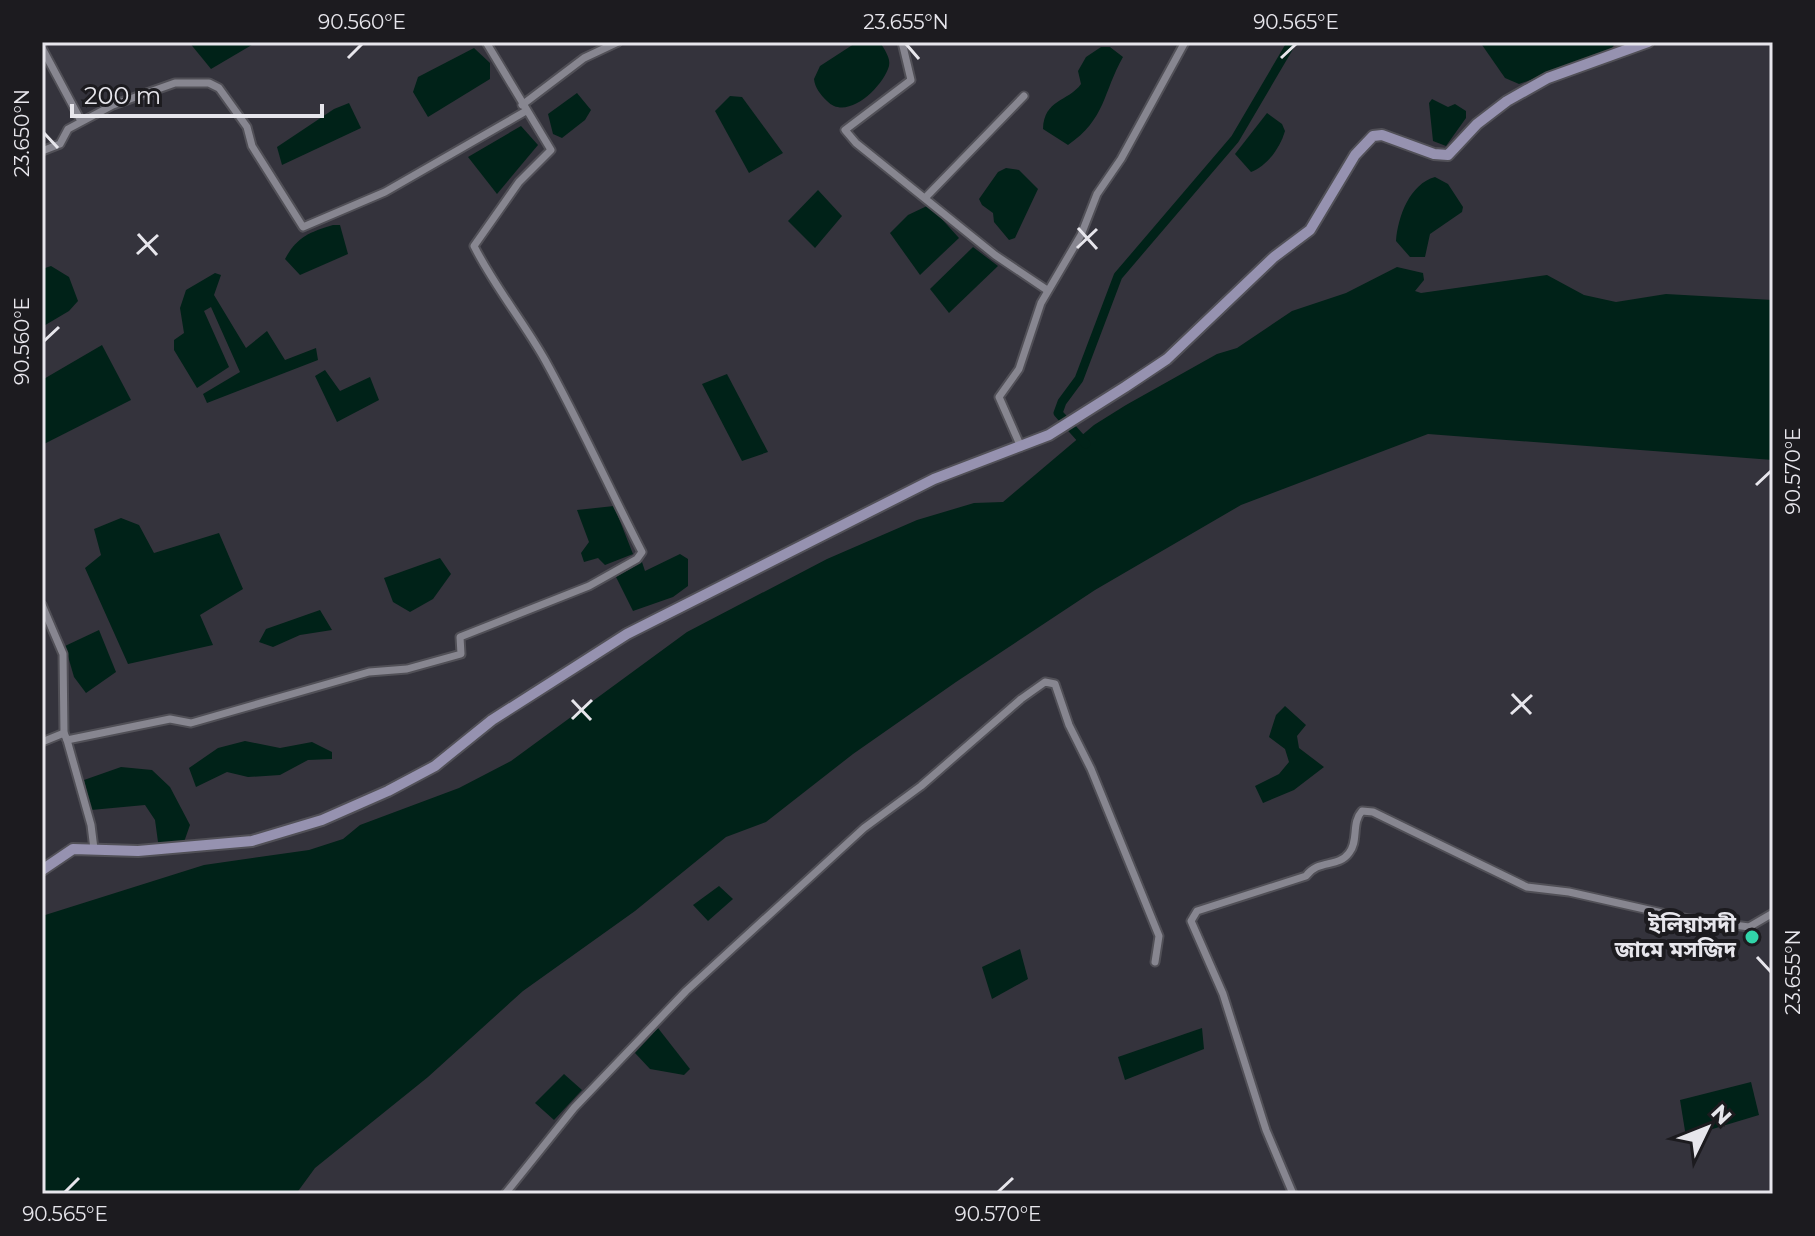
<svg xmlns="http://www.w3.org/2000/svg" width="1815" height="1236" viewBox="0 0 1815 1236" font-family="Montserrat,'Noto Sans Bengali',sans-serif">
	<rect width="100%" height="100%" fill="#34333c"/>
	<g fill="#002218">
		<path d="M189 42H257L211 69Z"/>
		<path d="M857 42H880C884 49 891 58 889 66 883 87 847 122 827 101 820 94 815 88 814 79L820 66Z"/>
		<path d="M1480 42H1612L1614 45 1609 53 1519 84 1505 78Z"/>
		<path d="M1101 47H1110L1123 57C1103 92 1106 119 1068 145L1043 129C1044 99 1068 102 1081 84L1078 71 1086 57Z"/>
		<path d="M474 48 490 63V79L428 117 413 92 418 77Z"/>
		<path d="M577 93 591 110 585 120 562 138 553 134 548 114Z"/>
		<path d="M730 96 742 97 783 153 749 173 715 111Z"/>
		<path d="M1432 99 1448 107 1455 104 1466 111V118L1446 146 1433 141 1429 103Z"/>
		<path d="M349 103 361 128 282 165 277 147 334 109Z"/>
		<path d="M1267 113 1282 124 1285 131C1280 148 1267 166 1251 172L1235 154Z"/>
		<path d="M521 126 538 145 497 194 468 157Z"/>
		<path d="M1006 168 1019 170 1038 189 1015 238 1009 240 994 222 993 213 982 205 979 199 998 172Z"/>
		<path d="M1435 177 1448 184 1463 207 1462 212 1430 234 1425 257H1410L1396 241C1398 216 1410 184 1435 177Z"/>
		<path d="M818 190 842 216 815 248 788 221Z"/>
		<path d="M929 205 959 238 920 275 890 233 908 215Z"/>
		<path d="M333 225H340L348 254 300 275 285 259C296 238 309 232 333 225Z"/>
		<path d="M973 247 998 266 949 313 930 289Z"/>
		<path d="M51 266 69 277 78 301 69 311 42 327V269Z"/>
		<path d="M1397 267 1423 273 1424 280 1415 291 1421 293 1547 275 1584 295 1616 302 1666 294 1773 300V460L1428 434 1241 505 1095 590 956 682 853 754 766 822 726 837 635 911 523 991 428 1077 315 1168 296 1194H42V916L204 865 309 850 343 839 360 825 459 788 511 761 687 632 827 559 917 520 974 503 1003 502 1094 425 1126 405 1217 354 1237 348 1292 311 1346 293Z"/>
		<path d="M215 273 221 275 214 295 246 348 267 331 285 360 316 348 318 360 207 403 203 394 240 372 211 307 204 311 229 367 197 388 174 350V340L184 333 180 308 186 290Z"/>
		<path d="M102 345 131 400 42 445V380Z"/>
		<path d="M325 370 340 391 370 377 379 400 337 422 315 376Z"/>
		<path d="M727 374 768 452 742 461 702 384Z"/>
		<path d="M614 506 633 554 605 565 598 558 584 562 581 553 589 542 577 510Z"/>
		<path d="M121 518 139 525 154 553 219 533 243 589 200 615 213 645 128 664 85 568 101 555 94 529Z"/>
		<path d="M680 554 688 559V586L673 597 633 611 616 577 642 562 645 571Z"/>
		<path d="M440 558 451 574 433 599 410 612 393 602 384 578Z"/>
		<path d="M320 610 332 630 300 635 273 647 259 642 266 629Z"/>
		<path d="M99 630 116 672 86 693 74 677 65 646Z"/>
		<path d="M1285 706 1306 725 1297 736 1299 748 1324 767 1294 790 1263 803 1255 786 1279 774 1289 762 1285 749 1269 737 1276 715Z"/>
		<path d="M245 741 280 748 312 742 332 752V759L308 760 280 775 248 777 227 772 196 787 189 768 218 748Z"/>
		<path d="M121 767 152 770 170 787 190 825 184 842H158L155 820 145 805 91 810 84 780Z"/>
		<path d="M719 886 733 899 708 921 693 905Z"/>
		<path d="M1020 949 1028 979 992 999 982 967Z"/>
		<path d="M658 1028 690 1069 684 1075 650 1069 635 1053Z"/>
		<path d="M1202 1028 1204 1049 1125 1080 1118 1057Z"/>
		<path d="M564 1074 582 1090 554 1120 535 1103Z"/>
		<path d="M1751 1082 1759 1115 1686 1137 1680 1100Z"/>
	</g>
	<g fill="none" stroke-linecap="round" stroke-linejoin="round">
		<path stroke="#002218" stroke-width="9" d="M1086 444 1058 413 1062 402 1079 379 1118 276 1235 139 1292 42"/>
		<defs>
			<g id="minor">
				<path d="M902 42 911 80 845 130 856 143 995 255 1047 290"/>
				<path d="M42 48 81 121"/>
				<path d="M522 105 584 58 618 42"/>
				<path d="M42 151 60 144 68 129 113 105 175 83H209L219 88 247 127 252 146 303 227 385 192 526 111"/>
				<path d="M926 197 1024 96"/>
				<path d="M1021 447 999 397 1019 369 1041 303 1081 235 1097 194 1121 159 1185 42"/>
				<path d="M42 605 63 654 64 733"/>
				<path d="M67 740 91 825 94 849"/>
				<path d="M42 742 64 733 67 740 170 719 191 723 369 672 407 669 461 654 460 637 589 586 637 559 642 552C609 488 580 423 545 360 523 321 494 286 474 246L519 182 551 150 486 42"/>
				<path d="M505 1194 574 1108 686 991 864 828 921 786 1021 699 1045 682 1055 684 1069 725 1091 769 1159 936 1155 962"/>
				<path d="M1293 1194 1266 1130 1223 994 1191 921 1197 911 1306 876C1318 859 1338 868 1349 853 1359 841 1351 823 1362 811L1373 812 1527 887 1569 892 1689 919 1749 927 1773 913"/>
			</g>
			<path id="secondary" d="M42 870 73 849 138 851 252 841 322 820 388 791 435 766 492 720 627 634 934 479 1049 435 1125 387 1167 359 1274 257 1310 230 1355 155 1373 136 1382 135 1434 154 1448 155 1477 124 1507 101 1548 78 1648 42"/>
		</defs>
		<use href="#minor" stroke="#515057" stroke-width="11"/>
		<use href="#secondary" stroke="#515057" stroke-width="14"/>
		<use href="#minor" stroke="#878690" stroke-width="7"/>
		<use href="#secondary" stroke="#9692b0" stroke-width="10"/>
	</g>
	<path fill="none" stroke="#e7e6ec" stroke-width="3" d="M906 44 919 59M348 58 362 44M1281 58 1296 44M44 133 58 148M1078 228 1097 249M138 234 157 255M1077 248 1097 229M137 254 158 235M44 341 59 327M1756 485 1771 471M1512 694 1531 714M572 700 591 720M1511 714 1532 695M572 719 592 700M1757 957 1771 972M65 1192 79 1178M998 1192 1013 1178"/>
	<circle fill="#31d4a9" stroke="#1c1b1f" stroke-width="3" cx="1752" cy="937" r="8"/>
	<g text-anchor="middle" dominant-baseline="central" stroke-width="8" stroke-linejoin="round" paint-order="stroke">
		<g font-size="22" font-weight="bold" fill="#e7e6ec" stroke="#1c1b1f" text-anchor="end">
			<text x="1736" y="924">ইলিয়াসদী<tspan x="1736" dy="25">জামে মসজিদ</tspan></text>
		</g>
	</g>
	<rect width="1815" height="1236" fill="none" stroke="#1c1b1f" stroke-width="88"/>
	<g transform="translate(1707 1128) rotate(47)" stroke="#1c1b1f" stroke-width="6" paint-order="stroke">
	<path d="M0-6L14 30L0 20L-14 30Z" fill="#e7e6ec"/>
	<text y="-12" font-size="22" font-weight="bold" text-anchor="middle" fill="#e7e6ec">N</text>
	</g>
	<path d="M72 104v12h250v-12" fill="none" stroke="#e7e6ec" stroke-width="4"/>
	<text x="84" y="104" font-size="24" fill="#e7e6ec" stroke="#1c1b1f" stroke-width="6" paint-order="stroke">200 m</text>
	<rect x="44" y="44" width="1727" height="1148" fill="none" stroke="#e7e6ec" stroke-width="3"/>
	<g font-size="20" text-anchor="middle" fill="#e7e6ec">
		<text x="362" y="29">90.560°E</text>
		<text x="906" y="29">23.655°N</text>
		<text x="1296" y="29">90.565°E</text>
		<text transform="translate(22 133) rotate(-90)" y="7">23.650°N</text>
		<text transform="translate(22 341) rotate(-90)" y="7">90.560°E</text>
		<text transform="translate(1793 471) rotate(-90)" y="7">90.570°E</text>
		<text transform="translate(1793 972) rotate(-90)" y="7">23.655°N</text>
		<text x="65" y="1221">90.565°E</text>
		<text x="998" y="1221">90.570°E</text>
	</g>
</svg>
